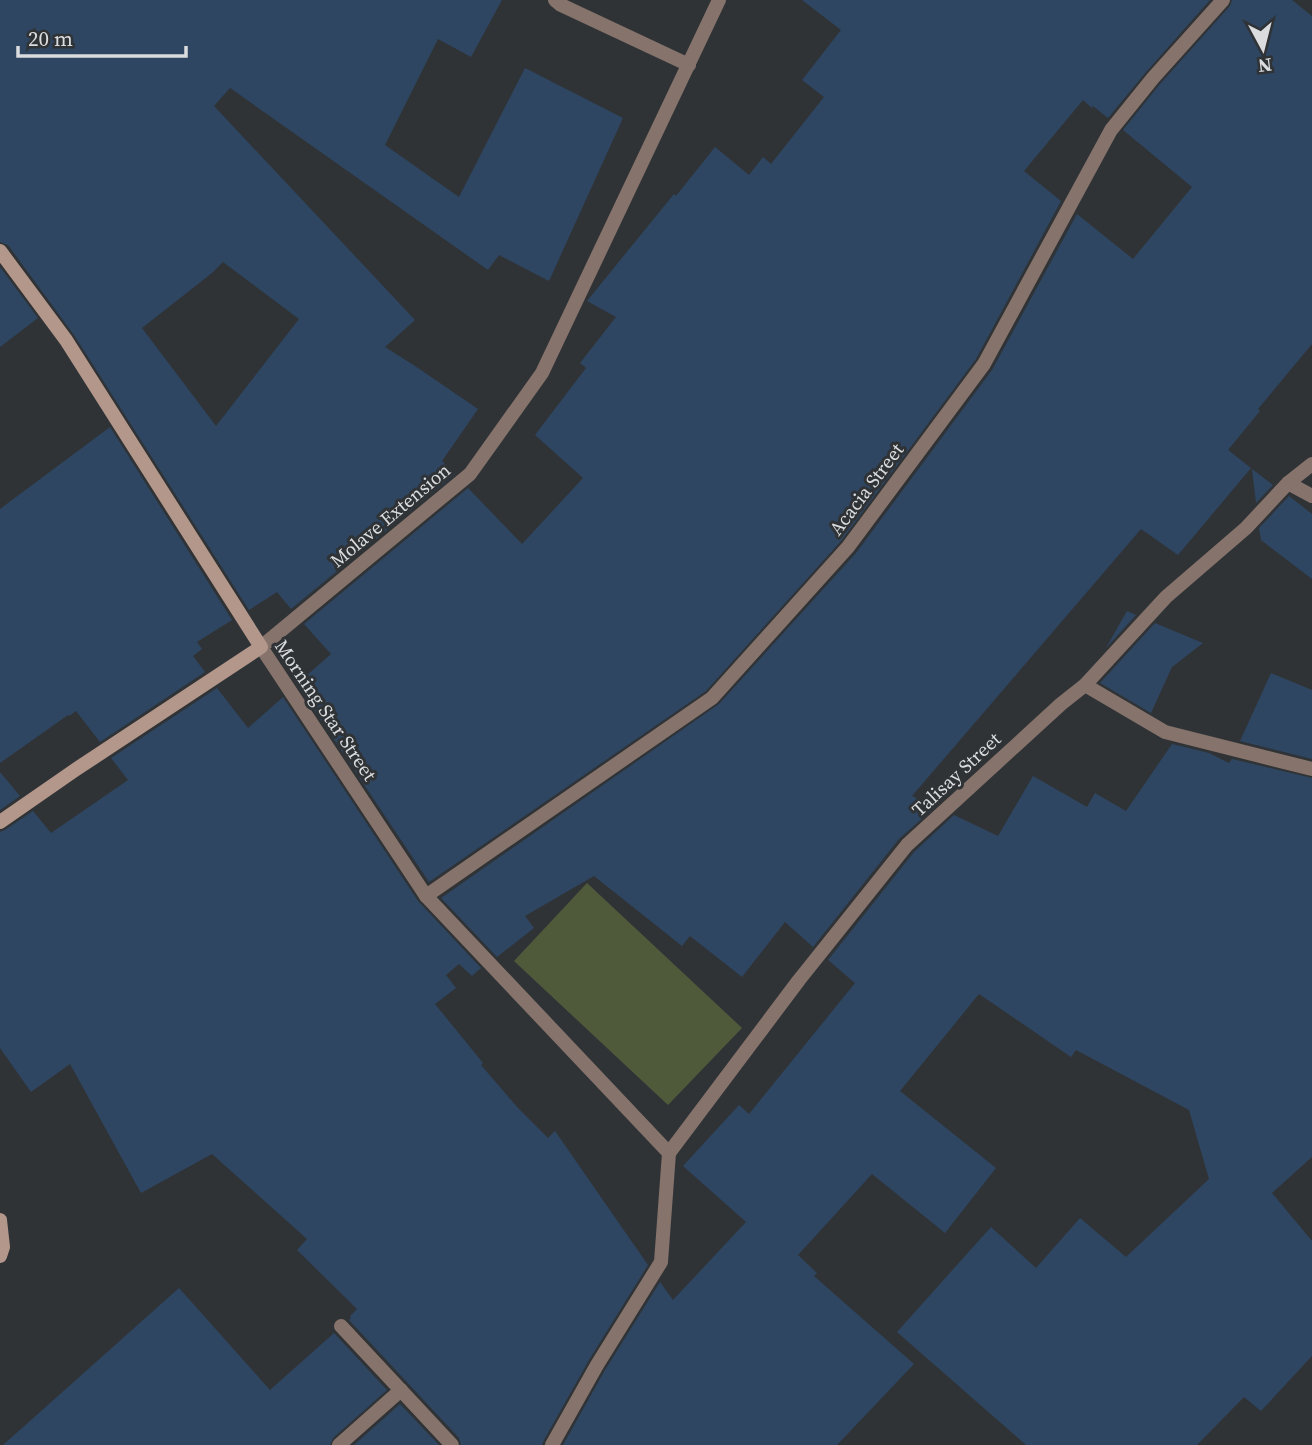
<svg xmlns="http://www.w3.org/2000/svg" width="1312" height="1445" viewBox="0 0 1312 1445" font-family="'Source Serif 4',serif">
	<rect width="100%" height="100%" fill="#303336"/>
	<path fill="#4f5a3b" d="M587 883 742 1028 668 1105 514 961Z"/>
	<g fill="#2e4662" fill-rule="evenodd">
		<path d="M0 0H502L471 57 438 39 385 145 459 197 525 68 623 118 549 281 499 255 488 270 230 88 214 106 415 320 385 347 415 366 478 409 442 461 455 474 291 609 277 592 249 610 74 335 8 245 0 242ZM223 262 299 319 216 426 142 328 212 273Z"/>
		<path d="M802 0H1210L1146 72 1108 118 1093 106 1092 108 1083 100 1024 171 1061 201 976 359 841 541 706 691 429 882 297 684 331 654 304 624 468 488 522 544 583 478 535 435 586 368 580 363 616 317 587 301 674 194 676 196 715 147 749 175 763 157 771 164 824 97 802 80 841 30Z"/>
		<path d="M1232 0H1292L1312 16V344L1258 409 1260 411 1228 450 1251 468 1178 555 1141 529 912 796 935 807 899 839 813 947 785 922 742 977 690 936 682 946 594 876 525 916 534 928 497 957 441 898 719 704 856 553 992 370 1077 214 1133 259 1192 187 1123 130 1160 84 1230 6Z"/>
		<path d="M0 267 38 318 0 347Z"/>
		<path d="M110 427 232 620 197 642 202 649 193 656 205 672 100 742 76 711 69 716 68 715 0 763V509Z"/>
		<path d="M1252 469 1273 485 1256 503Z"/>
		<path d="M1289 496 1312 514V579L1261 540 1259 528Z"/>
		<path d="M1127 611 1136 615 1106 648Z"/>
		<path d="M1155 623 1203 643 1172 667 1151 713 1100 683Z"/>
		<path d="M1271 673 1312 690V759L1240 741Z"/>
		<path d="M217 688 248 728 283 697 418 901 481 968 472 976 459 964 446 975 456 988 435 1004 483 1063 481 1065 517 1107 548 1138 555 1131 648 1265 589 1360 544 1440 542 1445H461L459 1438 349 1320 351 1318 350 1316 357 1309 297 1250 307 1239 212 1154 141 1193 70 1064 31 1092 0 1048V832L5 830 33 811 51 833 128 780 111 758Z"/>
		<path d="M1172 744 1209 753 1229 763 1232 759 1312 778V1157L1272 1193 1312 1241V1356L1261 1411 1244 1397 1197 1445H1026L897 1332 991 1227 1036 1268 1080 1218 1126 1257 1209 1179 1189 1110 1076 1050 1071 1057 979 994 900 1091 996 1168 945 1233 872 1174 798 1255 817 1273 814 1276 914 1364 837 1445H563L605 1370 660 1282 673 1300 746 1222 683 1166 739 1105 749 1114 855 983 828 960 914 852 954 815 998 836 1033 776 1087 807 1095 793 1126 811Z"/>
		<path d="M0 772 20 796 0 810Z"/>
		<path d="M179 1288 270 1390 334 1333 387 1390 333 1438 330 1445H3Z"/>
		<path d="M400 1404 439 1445H354Z"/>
	</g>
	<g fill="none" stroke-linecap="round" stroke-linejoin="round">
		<g stroke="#85736c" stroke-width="14">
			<path d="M1288 483 1312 496"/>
			<path d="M1085 685 1165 732 1312 769"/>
			<path d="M552 1445 597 1365 661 1262 669 1153"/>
		</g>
		<g stroke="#85736c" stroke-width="14">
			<path d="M555 0 561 5 689 65"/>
			<path d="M719 0 542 373 470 474 261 647 426 896 669 1153 799 980 907 845 1061 704 1085 685 1166 597 1246 528 1288 483 1312 464"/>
			<path d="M426 896 712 698 848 547 984 364 1111 130 1153 78 1223 0"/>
			<path d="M341 1326 452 1445"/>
			<path d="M339 1445 401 1390"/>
		</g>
		<g stroke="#b3978b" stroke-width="14">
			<path d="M0 251 66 340 261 647 75 770 0 822"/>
			<path d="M0 1220 3 1247 0 1256"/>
		</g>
	</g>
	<g text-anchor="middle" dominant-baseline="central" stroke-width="6" stroke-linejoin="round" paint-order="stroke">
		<g font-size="19" fill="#dadcde" stroke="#303336">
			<text transform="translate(866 489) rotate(-53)">Acacia Street</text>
			<text transform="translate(390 515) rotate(-40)">Molave Extension</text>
			<text transform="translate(326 710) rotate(56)">Morning Star Street</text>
			<text transform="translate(956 774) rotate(-43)">Talisay Street</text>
		</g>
	</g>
	<g transform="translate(1263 49) rotate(173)" stroke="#303336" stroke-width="5" paint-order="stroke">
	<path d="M0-5L12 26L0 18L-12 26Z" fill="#dadcde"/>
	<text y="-10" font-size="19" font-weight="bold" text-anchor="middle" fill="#dadcde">N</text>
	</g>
	<path d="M18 46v10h168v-10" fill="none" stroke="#dadcde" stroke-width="3.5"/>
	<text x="28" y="46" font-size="21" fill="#dadcde" stroke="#303336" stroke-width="5" paint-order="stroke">20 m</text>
</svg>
